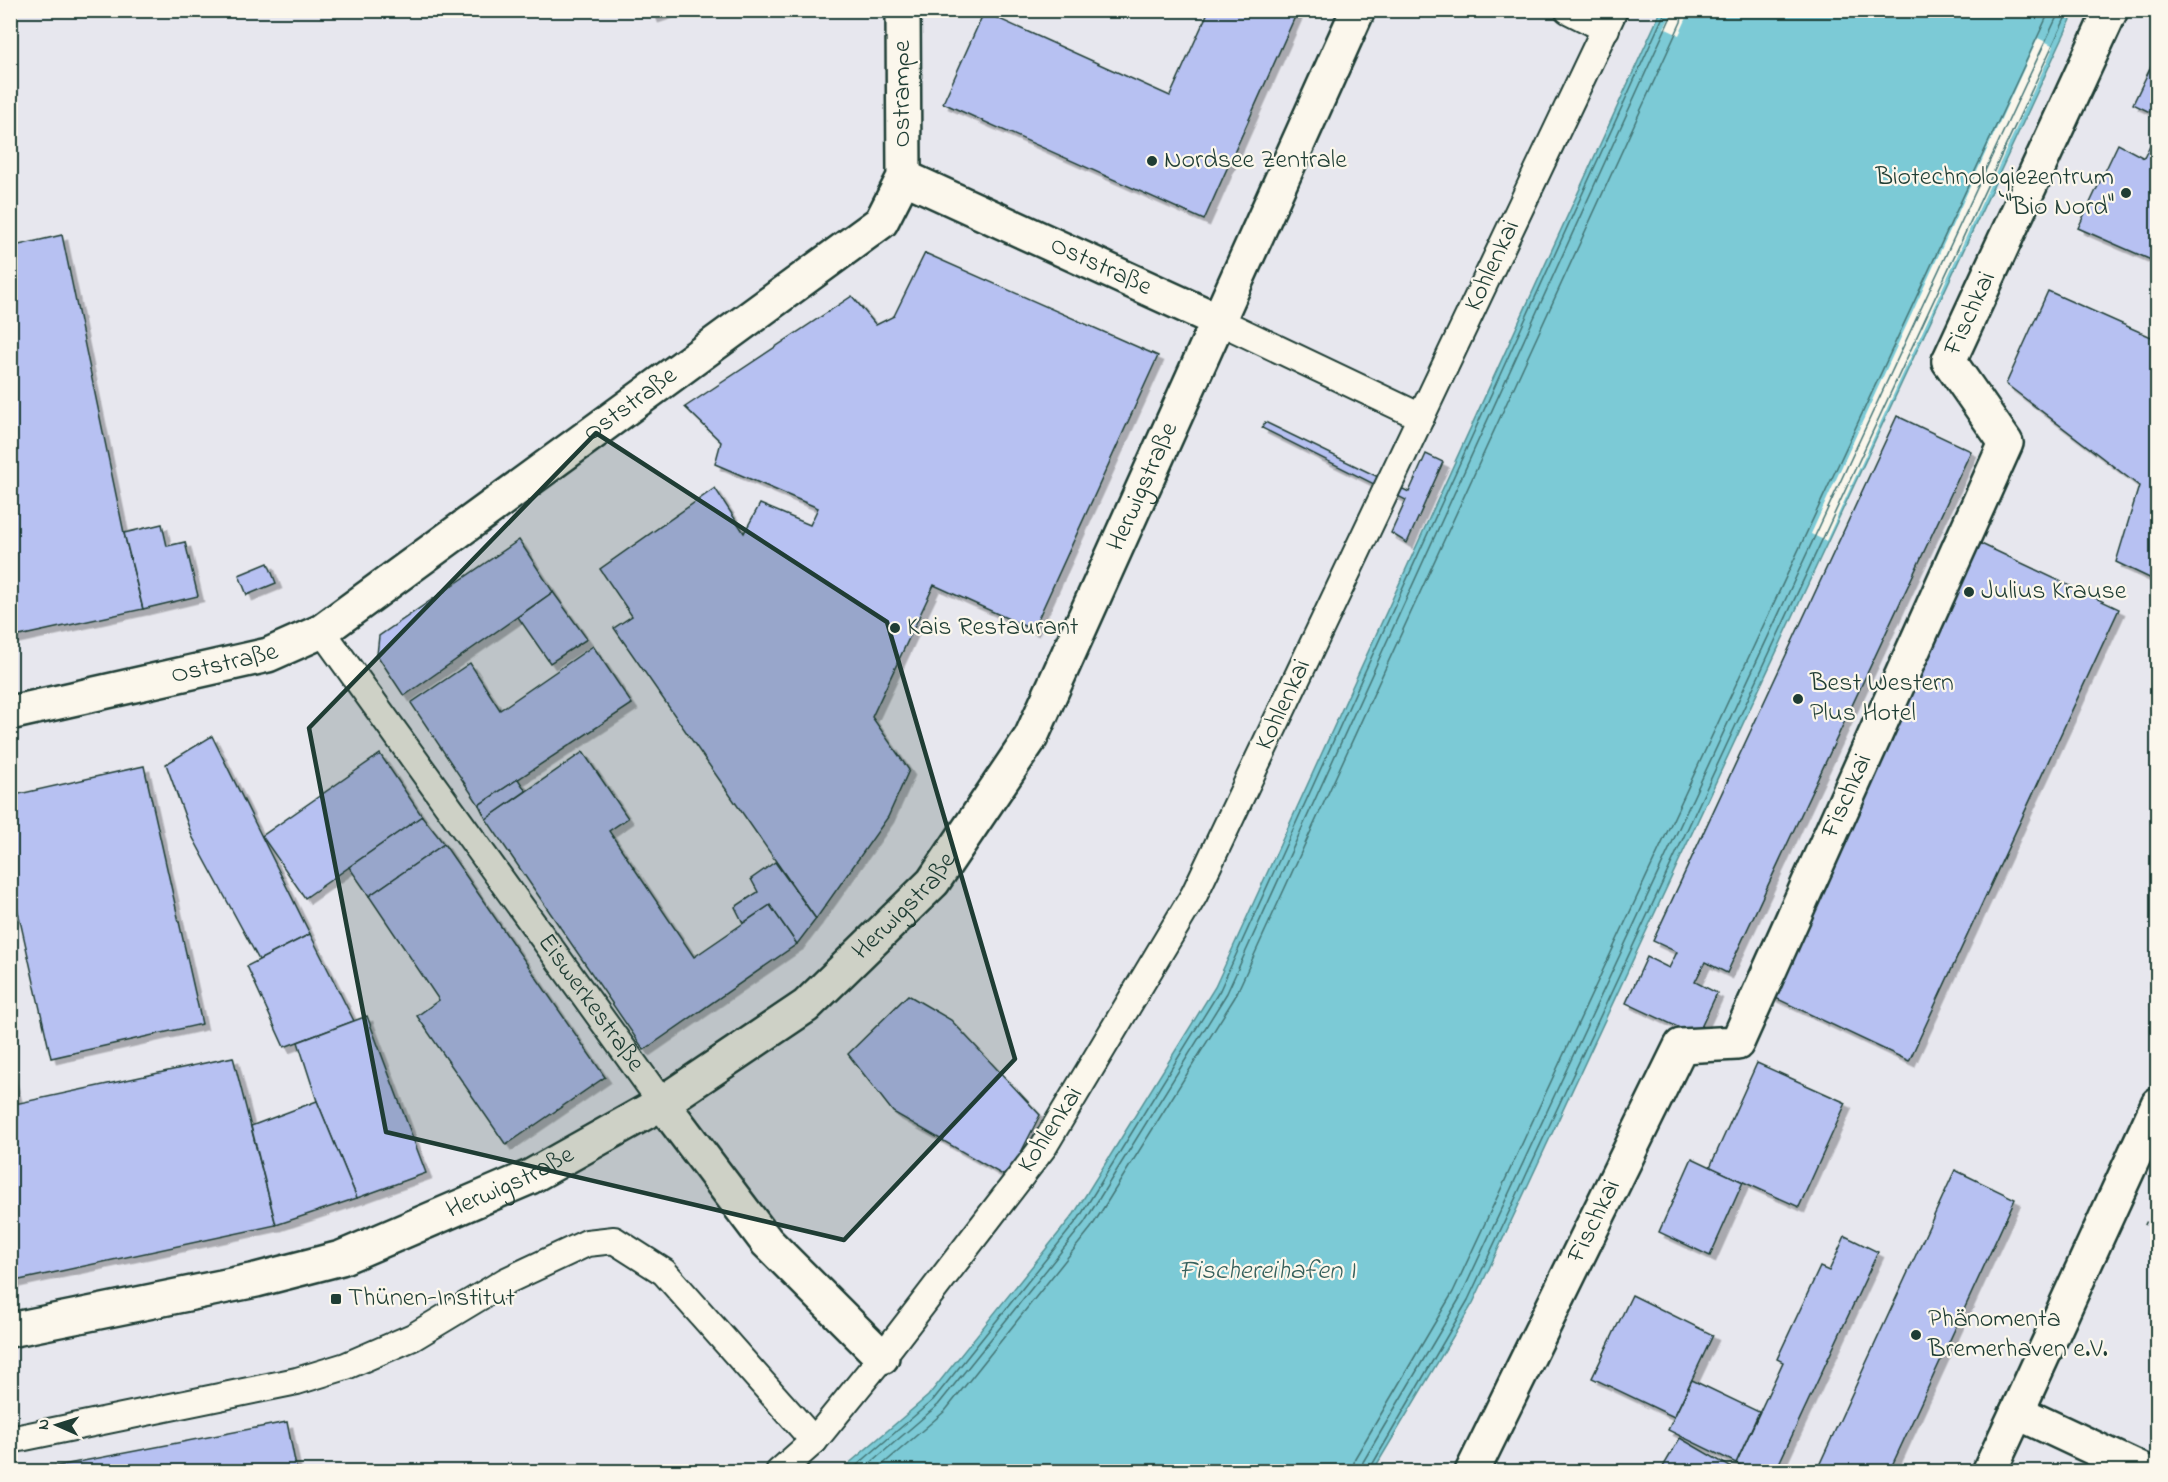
<svg xmlns="http://www.w3.org/2000/svg" width="2168" height="1482" viewBox="0 0 2168 1482" font-family="'Indie Flower',sans-serif">
	<defs>
		<filter id="shadow"><feDropShadow dx="5.5" dy="5.5" stdDeviation="0" flood-color="#0004"/></filter>
	</defs>
	<rect width="100%" height="100%" fill="#fbf7ec"/>
	<filter id="ink" filterUnits="userSpaceOnUse"><feTurbulence type="fractalNoise" baseFrequency=".0167" numOctaves="2"/><feDisplacementMap in="SourceGraphic" scale="12" xChannelSelector="R" yChannelSelector="G"/><feConvolveMatrix kernelMatrix="1 2 1 2 8 2 1 2 1" color-interpolation-filters="sRGB"/></filter>
	<g filter="url(#ink)">
		<g fill="#e7e7ee">
			<path d="M10 11H1661L1215 987 1074 1214 928 1396 839 1471H11Z"/>
			<path d="M2075 11H2157V1471L1373 1472 1473 1303Z"/>
		</g>
		<path fill="#7bcad6" stroke="#569295" stroke-width="1.5" d="M1661 11H2075L1473 1303 1373 1471 839 1472 928 1396 1074 1214 1215 987Z"/>
		<g fill="#fbf7ec">
			<path d="M1673 11H1690L1679 35 1664 28Z"/>
			<path d="M2038 38 2054 46 1826 541 1811 534Z"/>
		</g>
		<g fill="none" stroke-linecap="round" stroke-linejoin="round">
			<g stroke="#447575" stroke-width="1.5">
				<path d="M849 1472 933 1400 1079 1218 1220 990 1666 10"/>
				<path d="M860 1472 938 1405 1084 1223 1227 993 1674 10"/>
				<path d="M874 1472 945 1411 1091 1228 1235 997 1681 22 1683 10"/>
				<path d="M1352 1472 1355 1458 1453 1292 2050 10"/>
				<path d="M1361 1472 1363 1462 1461 1296 2060 10"/>
				<path d="M1368 1472 1468 1300 2069 10"/>
			</g>
		</g>
		<g fill="#b7c1f2" stroke="#1f3d34" stroke-width="1.5" filter="url(#shadow)">
			<path d="M650 10H674L653 17Z"/>
			<path d="M1209 10H1298L1204 220 943 103 984 12 1170 96Z"/>
			<path d="M2158 52V116L2133 104Z"/>
			<path d="M2158 128V263L2078 228 2118 144 2144 158Z"/>
			<path d="M62 235 124 533 143 609 10 638V247Z"/>
			<path d="M925 253 1158 356 1033 630 934 585 872 717 909 770 888 817 816 919 614 628 632 616 600 569 715 488 744 533 760 504 810 525 818 508 715 464 721 442 685 407 852 296 876 325 894 316Z"/>
			<path d="M2048 291 2158 340V582L2116 562 2139 486 2006 384Z"/>
			<path d="M1897 416 1971 451 1727 973 1705 962 1695 982 1717 993 1697 1036 1626 1003 1647 957 1669 968 1677 952 1653 941Z"/>
			<path d="M1265 422 1409 492 1426 454 1443 462 1407 543 1391 533 1406 500 1262 428Z"/>
			<path d="M162 524 167 546 185 542 198 596 143 609 124 533Z"/>
			<path d="M519 540 553 592 404 696 377 655 379 636Z"/>
			<path d="M1977 542 2119 609 1909 1061 1767 994Z"/>
			<path d="M268 563 276 583 247 595 239 575Z"/>
			<path d="M553 592 587 639 550 663 518 617Z"/>
			<path d="M593 646 632 704 479 805 411 703 470 663 500 710Z"/>
			<path d="M212 736 310 934 259 960 192 836 166 764Z"/>
			<path d="M583 752 628 818 609 831 694 957 770 905 797 944 644 1050 486 819Z"/>
			<path d="M380 754 422 816 305 898 262 836Z"/>
			<path d="M144 766 202 1024 51 1058 10 876V796Z"/>
			<path d="M518 779 526 791 486 819 479 805Z"/>
			<path d="M422 816 444 844 369 896 349 867Z"/>
			<path d="M444 844 605 1077 506 1145 417 1016 439 1000 369 896Z"/>
			<path d="M775 862 816 919 797 944 770 905 743 923 735 907 758 892 751 879Z"/>
			<path d="M310 934 354 1021 284 1047 247 966Z"/>
			<path d="M908 995 951 1020 1040 1115 1008 1178 893 1112 848 1054Z"/>
			<path d="M367 1016 426 1173 357 1198 317 1101 298 1042Z"/>
			<path d="M233 1057 276 1225 10 1282V1105Z"/>
			<path d="M1757 1063 1846 1103 1799 1207 1710 1167Z"/>
			<path d="M10 1072 18 1103 10 1105Z"/>
			<path d="M317 1101 357 1198 276 1225 251 1126Z"/>
			<path d="M1692 1158 1743 1182 1710 1256 1659 1232Z"/>
			<path d="M1955 1170 2015 1199 1889 1472H1816Z"/>
			<path d="M1845 1236 1878 1252 1775 1472H1754L1736 1463 1783 1362 1777 1359 1820 1267 1829 1271Z"/>
			<path d="M1632 1295 1713 1335 1674 1417 1592 1378Z"/>
			<path d="M1692 1380 1759 1412 1736 1463 1668 1430Z"/>
			<path d="M287 1422 297 1472H26Z"/>
			<path d="M1680 1438 1739 1472H1660Z"/>
		</g>
		<g fill="none" stroke-linecap="round" stroke-linejoin="round">
			<defs>
				<g id="service">
					<path d="M1568 10 1606 29"/>
					<path d="M1219 321 1421 417"/>
					<path id="s1" d="M322 631 662 1103"/>
					<path d="M10 1440 297 1381 346 1366 413 1337 506 1281 587 1243 614 1240 664 1272 814 1441"/>
					<path d="M779 1472 814 1441 882 1357 1044 1146 1194 895 1614 10"/>
				</g>
				<g id="pedestrian">
					<path id="s2" d="M1949 361 2111 10"/>
				</g>
				<g id="minor">
					<path id="s3" d="M904 177 1219 321"/>
					<path id="s4" d="M10 713 268 655 322 631 881 222 904 177 903 10"/>
					<path d="M662 1103 767 1242 882 1357"/>
					<path id="s5" d="M10 1330 256 1280 341 1258 530 1177 662 1103 806 1006 933 882 1031 737 1358 10"/>
					<path id="s6" d="M1472 1472 1681 1046 1737 1043 2006 443 1949 361"/>
					<path d="M1989 1472 2017 1412"/>
				</g>
				<path id="tertiary" d="M2145 1472 2017 1412 2158 1104"/>
			</defs>
			<use href="#service" stroke="#1f3d34" stroke-width="30"/>
			<use href="#pedestrian" stroke="#1f3d34" stroke-width="38"/>
			<use href="#minor" stroke="#1f3d34" stroke-width="38"/>
			<use href="#tertiary" stroke="#1f3d34" stroke-width="38"/>
			<path stroke="#1f3d34" stroke-width="4" stroke-dasharray="1.5 4.5" stroke-linecap="butt" d="M2145 1223 2158 1229"/>
			<use href="#service" stroke="#fbf7ec" stroke-width="26"/>
			<use href="#pedestrian" stroke="#fbf7ec" stroke-width="33"/>
			<use href="#minor" stroke="#fbf7ec" stroke-width="33"/>
			<use href="#tertiary" stroke="#fbf7ec" stroke-width="33"/>
		</g>
	</g>
	<path fill="#1f3d34" fill-opacity="0.2" stroke="#1f3d34" stroke-width="4.5" stroke-linejoin="round" d="M596 433 887 622 1015 1059 844 1240 386 1132 309 728Z"/>
	<g fill="#1f3d34" stroke="#fbf7ec" stroke-width="2">
		<circle cx="1152" cy="161" r="6"/>
		<circle cx="2126" cy="193" r="6"/>
		<circle cx="1969" cy="592" r="6"/>
		<circle cx="895" cy="628" r="6"/>
		<circle cx="1798" cy="699" r="6"/>
		<rect x="330" y="1293" width="12" height="12" rx="3"/>
		<circle cx="1916" cy="1335" r="6"/>
	</g>
	<g text-anchor="middle" dominant-baseline="central" stroke-width="4.5" stroke-linejoin="round" paint-order="stroke">
		<g font-size="26" fill="#1f3d34" stroke="#fbf7ec">
			<text transform="translate(903 94) rotate(-90)">Ostrampe</text>
			<text transform="translate(1493 266) rotate(-65)">Kohlenkai</text>
			<text stroke="none"><textPath href="#s3" startOffset="216">Oststraße</textPath></text>
			<text stroke="none"><textPath href="#s2" startOffset="52">Fischkai</textPath></text>
			<text stroke="none"><textPath href="#s4" startOffset="706">Oststraße</textPath></text>
			<text stroke="none"><textPath href="#s5" startOffset="1496">Herwigstraße</textPath></text>
			<text stroke="none"><textPath href="#s4" startOffset="220">Oststraße</textPath></text>
			<text transform="translate(1284 705) rotate(-65)">Kohlenkai</text>
			<text stroke="none"><textPath href="#s6" startOffset="801">Fischkai</textPath></text>
			<text stroke="none"><textPath href="#s5" startOffset="1010">Herwigstraße</textPath></text>
			<text stroke="none"><textPath href="#s1" startOffset="459">Eiswerkestraße</textPath></text>
			<text transform="translate(1051 1130) rotate(-57)">Kohlenkai</text>
			<text stroke="none"><textPath href="#s5" startOffset="524">Herwigstraße</textPath></text>
			<text stroke="none"><textPath href="#s6" startOffset="279">Fischkai</textPath></text>
		</g>
		<g font-size="26" fill="#1f3d34" stroke="#fbf7ec" text-anchor="start">
			<text x="1164" y="161">Nordsee Zentrale</text>
			<text x="2114" y="178" text-anchor="end">Biotechnologiezentrum<tspan x="2114" dy="30">"Bio Nord"</tspan></text>
			<text x="1981" y="592">Julius Krause</text>
			<text x="907" y="628">Kais Restaurant</text>
			<text x="1810" y="684">Best Western<tspan x="1810" dy="30">Plus Hotel</tspan></text>
			<text x="348" y="1299">Thünen-Institut</text>
			<text x="1928" y="1320">Phänomenta<tspan x="1928" dy="30">Bremerhaven e.V.</tspan></text>
		</g>
		<g font-size="27" font-style="italic" fill="#36605c" stroke="#fbf7ec">
			<text x="1267" y="1271">Fischereihafen I</text>
		</g>
	</g>
	<rect width="2168" height="1482" fill="none" stroke="#fbf7ec" stroke-width="36"/>
	<rect x="18" y="18" width="2132" height="1446" fill="none" stroke="#1f3d34" stroke-width="2" filter="url(#ink)"/>
	<g transform="translate(57 1425) rotate(273)" stroke="#fbf7ec" stroke-width="4.5" paint-order="stroke">
	<path d="M0-4.5L10 22L0 15L-10 22Z" fill="#1f3d34"/>
	<text y="-9" font-size="16" font-weight="bold" text-anchor="middle" fill="#1f3d34">N</text>
	</g>
</svg>
